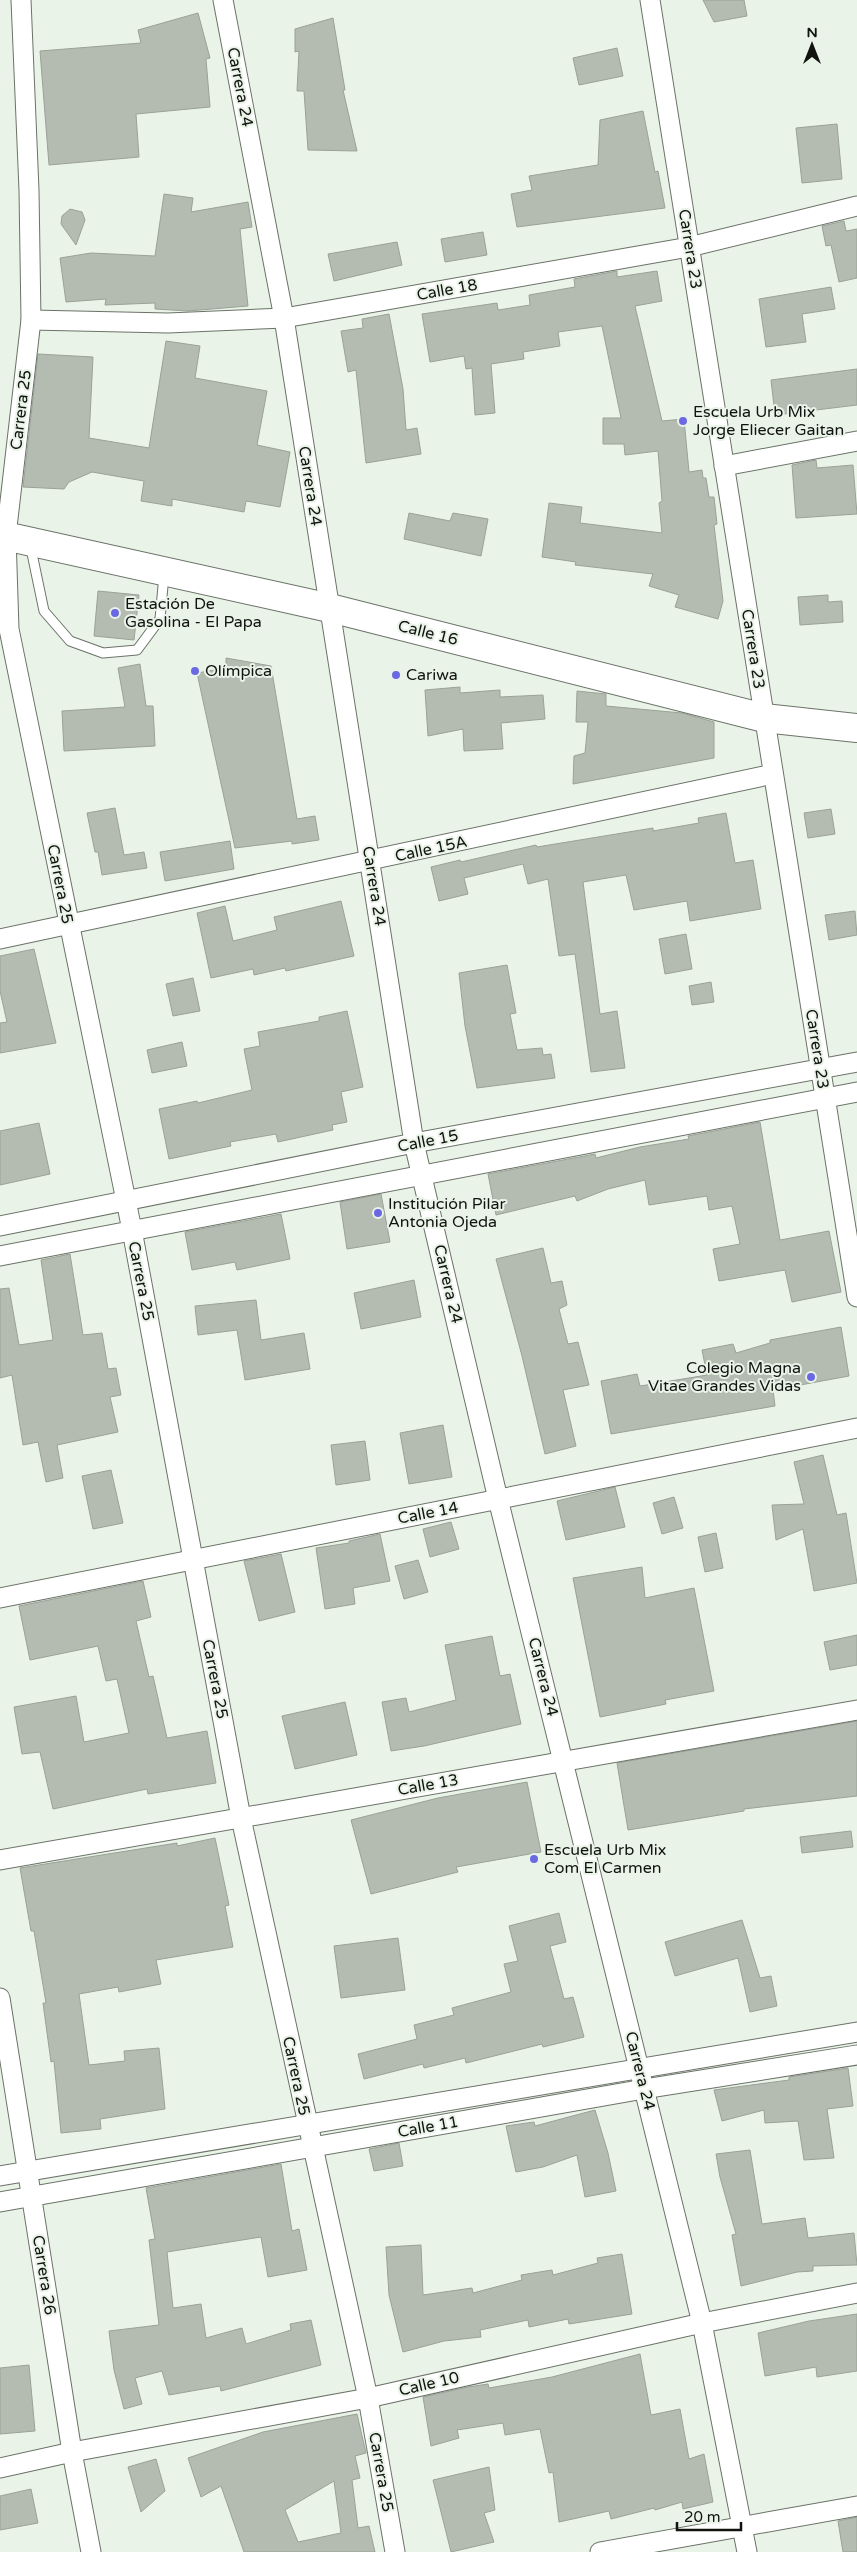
<svg xmlns="http://www.w3.org/2000/svg" width="857" height="2552" viewBox="0 0 857 2552" font-family="'Varela Round',sans-serif">
	<rect width="100%" height="100%" fill="#eaf3e7"/>
	<g fill="#b4bcb1" stroke="#9aa297" fill-rule="evenodd">
		<path d="M703 0H744L747 16 714 22Z"/>
		<path d="M198 13 210 58 206 59 210 107 136 114 139 157 49 165 40 51 141 43 138 30Z"/>
		<path d="M333 18 345 90H343L357 151 308 150 304 91H297L299 51 295 52V29Z"/>
		<path d="M617 48 623 76 579 85 573 58Z"/>
		<path d="M643 111 655 172 658 171 665 208 517 227 511 194 532 190 529 176 598 165 600 120Z"/>
		<path d="M837 124 842 179 802 183 796 128Z"/>
		<path d="M164 194 193 198 191 212 248 202 252 227 240 229 248 306 188 311 155 309V303L105 305 106 299 66 302 60 258 91 253 155 256Z"/>
		<path d="M70 209 82 212 85 220 76 245 61 224 62 216Z"/>
		<path d="M844 221 846 231 857 229V278L839 282 831 245 826 246 822 226Z"/>
		<path d="M483 232 487 255 445 262 441 239Z"/>
		<path d="M397 242 402 265 334 281 328 254Z"/>
		<path d="M617 271V277L657 271 662 301 635 306 662 421 684 419 689 472 702 470 703 478H706L709 497H714L717 524 714 525 723 601 718 619 675 607 679 595 649 586 653 574 575 565 576 562 542 557 549 503 582 507 580 523 662 533 659 503 662 501 658 451 625 455 624 444H603V418H621L602 326 558 332 560 346 523 352 524 359 491 364 495 413 475 415 472 368 466 369 464 356 430 362 422 314 497 303 498 310 530 305 529 295 575 287 574 279Z"/>
		<path d="M831 287 835 309 802 314 806 342 766 347 759 299Z"/>
		<path d="M389 314 403 389 406 430 417 428 421 454 366 463 356 370 348 372 341 331 363 328 362 319Z"/>
		<path d="M166 341 200 346 195 378 267 391 257 445 290 452 280 507 246 501 244 512 172 499V506L141 501 144 481 92 472 69 482 64 489 23 487 38 354 93 357 89 438 149 448Z"/>
		<path d="M857 369V405L775 415 771 380Z"/>
		<path d="M816 460 817 468 853 465 857 514 796 518 792 465Z"/>
		<path d="M409 513 450 521 453 513 488 519 481 556 404 539Z"/>
		<path d="M98 591 139 595 134 640 94 636Z"/>
		<path d="M828 595V602L842 601 843 622 800 625 798 597Z"/>
		<path d="M226 658 271 666 297 819 315 816 319 840 292 844V841L235 848 197 673 226 668Z"/>
		<path d="M140 664 146 706H153L155 746 64 751 62 711 125 707 118 668Z"/>
		<path d="M460 687V693L500 690V697L543 695 545 719 501 723 503 749 464 751 463 729 428 736 425 690Z"/>
		<path d="M577 691 606 694V706L682 713 714 722V758L573 784 574 756 585 753 588 722H576Z"/>
		<path d="M115 808 124 855 144 852 147 868 102 875 98 852H95L87 813Z"/>
		<path d="M831 809 835 834 808 838 804 813Z"/>
		<path d="M726 813 735 863 753 860 761 909 690 921 687 901 634 910 626 875 583 882 600 1014 617 1011 625 1068 591 1072 575 954 559 956 548 879 528 884 523 864 464 878 468 894 439 901 431 867 460 860 461 862 536 845 537 847 653 828V831L699 823 698 818Z"/>
		<path d="M230 841 234 869 165 881 160 852Z"/>
		<path d="M341 901 354 956 286 971 285 968 254 975 253 969 211 978 197 913 225 906 233 941 277 930 274 917Z"/>
		<path d="M855 911 857 935 829 940 825 915Z"/>
		<path d="M686 934 692 969 665 974 659 939Z"/>
		<path d="M34 949 56 1043 0 1053V1023L7 1022 0 991V956Z"/>
		<path d="M507 965 516 1013 510 1014 517 1050 542 1048 543 1055 551 1054 555 1078 477 1088 465 1026 459 973Z"/>
		<path d="M193 978 200 1011 173 1016 166 984Z"/>
		<path d="M711 982 714 1002 692 1005 689 986Z"/>
		<path d="M347 1011 363 1087 341 1092 347 1122 332 1125 333 1130 278 1142 276 1134 230 1142 231 1146 169 1159 159 1109 197 1101 198 1103 252 1090 244 1049 260 1046 258 1032 319 1021V1017Z"/>
		<path d="M182 1042 187 1066 152 1073 147 1050Z"/>
		<path d="M760 1122 780 1240 829 1231 841 1292 792 1302 785 1270 719 1281 713 1249 740 1244 732 1206 709 1210 707 1196 649 1205 645 1180 608 1189 577 1201 575 1196 496 1215 488 1174 595 1154 596 1158 640 1147 689 1139 688 1136Z"/>
		<path d="M39 1123 50 1174 0 1185V1131Z"/>
		<path d="M381 1194 390 1242 347 1249 340 1202Z"/>
		<path d="M281 1214 290 1259 237 1270 235 1262 192 1270 185 1232Z"/>
		<path d="M543 1248 551 1283 562 1281 567 1305 559 1309 568 1344 578 1342 589 1385 563 1390 576 1446 545 1454 522 1356 496 1259Z"/>
		<path d="M70 1254 83 1335 102 1333 108 1369 116 1368 121 1395 110 1397 118 1432 57 1445 63 1478 46 1482 38 1442 23 1445 12 1375 0 1378V1289L9 1288 19 1345 53 1340 41 1260Z"/>
		<path d="M414 1280 421 1317 361 1329 354 1293Z"/>
		<path d="M256 1300 261 1340 304 1333 310 1369 245 1380 237 1330 198 1335 195 1306Z"/>
		<path d="M841 1327 849 1376 773 1390 775 1406 611 1434 601 1381 637 1374 640 1386 707 1375 702 1350 733 1344 736 1353 770 1343V1340Z"/>
		<path d="M443 1425 452 1477 409 1484 400 1433Z"/>
		<path d="M365 1441 370 1480 336 1485 331 1445Z"/>
		<path d="M823 1455 837 1515 846 1513 857 1583 814 1591 803 1529 776 1540 772 1505 804 1504 794 1462Z"/>
		<path d="M111 1470 123 1523 93 1529 82 1476Z"/>
		<path d="M615 1487 625 1527 566 1540 557 1501Z"/>
		<path d="M674 1497 683 1528 662 1534 653 1503Z"/>
		<path d="M451 1522 459 1549 430 1557 423 1529Z"/>
		<path d="M716 1533 723 1568 705 1572 698 1537Z"/>
		<path d="M380 1534 390 1581 353 1588 355 1604 325 1609 316 1548 349 1543V1541Z"/>
		<path d="M281 1554 295 1612 259 1621 244 1561Z"/>
		<path d="M418 1560 428 1592 404 1599 395 1566Z"/>
		<path d="M642 1567 645 1598 694 1588 714 1691 665 1700 666 1704 600 1717 573 1578Z"/>
		<path d="M143 1581 151 1617 136 1621 149 1677 153 1676 167 1738 207 1731 216 1783 148 1794 147 1789 53 1809 40 1752 22 1754 14 1707 76 1696 84 1742 129 1733 117 1679 106 1681 98 1646 30 1660 19 1606Z"/>
		<path d="M857 1635V1665L830 1670 824 1642Z"/>
		<path d="M492 1636 500 1676 510 1674 521 1724 424 1746 391 1751 382 1702 406 1698 409 1712 456 1700 445 1645Z"/>
		<path d="M345 1702 357 1755 295 1769 282 1716Z"/>
		<path d="M857 1721V1796L744 1809V1811L628 1830 617 1763Z"/>
		<path d="M527 1782 541 1852 456 1867 458 1872 371 1894 351 1820 438 1798Z"/>
		<path d="M851 1831 853 1847 802 1853 800 1837Z"/>
		<path d="M215 1838 229 1905 225 1906 233 1947 156 1960 161 1984 119 1992 118 1987 79 1994 89 2065 125 2061 124 2051 159 2048 165 2109 100 2119 101 2129 61 2133 54 2061 51 2062 43 2003H46L34 1931H31L20 1868 177 1843V1846Z"/>
		<path d="M559 1913 566 1942 550 1946 564 1999 573 1997 584 2037 543 2047 542 2044 466 2063 465 2058 424 2068 423 2064 364 2079 358 2054 417 2039 414 2025 454 2015 452 2008 511 1992 504 1964 518 1961 509 1926Z"/>
		<path d="M742 1920 760 1978 771 1976 777 2006 750 2012 738 1958 675 1976 665 1942Z"/>
		<path d="M398 1938 405 1990 341 1998 334 1946Z"/>
		<path d="M848 2068 853 2106 827 2109 834 2158 804 2160 798 2121 765 2123 764 2110 722 2121 714 2090 789 2080V2077Z"/>
		<path d="M595 2110 608 2153 616 2191 585 2197 577 2155 543 2167 516 2172 506 2126 534 2122 535 2126Z"/>
		<path d="M399 2143 403 2166 374 2171 369 2149Z"/>
		<path d="M750 2150 762 2224 805 2218 808 2238 854 2233 857 2265 813 2266V2271L797 2272 741 2286 732 2235 736 2234 720 2177 716 2154Z"/>
		<path d="M281 2164 292 2231 299 2229 307 2270 268 2277 261 2237 167 2252 173 2308 201 2304 206 2338 242 2328 246 2344 291 2330 290 2324 311 2320 321 2365 221 2391 220 2386 169 2395 162 2371 135 2378 142 2404 124 2409 114 2370 109 2331 159 2325 149 2240 155 2239 146 2188Z"/>
		<path d="M421 2245 423 2295 472 2288 473 2293 522 2280 521 2275 552 2270 553 2275 598 2263 597 2258 622 2254 632 2314 569 2324 568 2319 529 2327 528 2320 480 2330 481 2337 444 2341 403 2352 389 2295 386 2247Z"/>
		<path d="M857 2314V2371L817 2377 816 2367 765 2376 758 2333 809 2321Z"/>
		<path d="M640 2354 651 2415 680 2409 689 2459 704 2454 713 2502 683 2509 682 2502 655 2510 654 2508 611 2519 609 2511 559 2522 553 2472 549 2473 540 2429 505 2435 503 2423 457 2430 459 2438 431 2446 423 2397 468 2387 488 2384 489 2388 552 2377Z"/>
		<path d="M29 2365 35 2431 0 2434V2368Z"/>
		<path d="M357 2414 366 2453 355 2456 360 2478 352 2480 358 2528 369 2526 375 2552H244L221 2486 201 2497 188 2458 263 2432ZM334 2481 341 2533 298 2542 285 2510Z"/>
		<path d="M156 2459 165 2491 141 2512 128 2467Z"/>
		<path d="M489 2467 495 2510 484 2513 494 2542 451 2552 433 2480Z"/>
		<path d="M31 2489 38 2523 0 2530V2496Z"/>
		<path d="M857 2517V2552H843L838 2521Z"/>
	</g>
	<g fill="none" stroke-linecap="round" stroke-linejoin="round">
		<defs>
			<path id="service" d="M30 544 44 611 70 641 103 653 137 650 160 619 164 575"/>
			<g id="minor">
				<path d="M21 0 29 190 31 320 6 536 9 629 132 1230 241 1818 368 2398 395 2552"/>
				<path d="M223 0 284 318 414 1143 498 1499 702 2323 747 2552"/>
				<path d="M650 0 857 1297"/>
				<path d="M31 320 168 323 284 318 689 247 857 206"/>
				<path d="M724 466 857 441"/>
				<path d="M0 939 773 774"/>
				<path d="M0 1226 414 1143 857 1062"/>
				<path d="M0 1256 857 1092"/>
				<path d="M0 1598 857 1428"/>
				<path d="M0 1860 857 1710"/>
				<path d="M0 1998 72 2452 91 2552"/>
				<path d="M0 2176 857 2032"/>
				<path d="M0 2202 644 2089 857 2055"/>
				<path d="M0 2468 72 2452 368 2398 702 2323 857 2293"/>
				<path d="M600 2552 857 2506"/>
			</g>
			<path id="trunk" d="M0 535 330 608 764 718 857 728"/>
		</defs>
		<use href="#service" stroke="#6b7368" stroke-width="11"/>
		<use href="#minor" stroke="#6b7368" stroke-width="21"/>
		<use href="#trunk" stroke="#6b7368" stroke-width="30"/>
		<use href="#service" stroke="#fff" stroke-width="9"/>
		<use href="#minor" stroke="#fff" stroke-width="19"/>
		<use href="#trunk" stroke="#fff" stroke-width="28"/>
	</g>
	<g fill="#6a69e3" stroke="#eaf3e7" stroke-width="2">
		<circle cx="683" cy="421" r="5"/>
		<circle cx="115" cy="613" r="5"/>
		<circle cx="195" cy="671" r="5"/>
		<circle cx="396" cy="675" r="5"/>
		<circle cx="378" cy="1213" r="5"/>
		<circle cx="811" cy="1377" r="5"/>
		<circle cx="534" cy="1859" r="5"/>
	</g>
	<g text-anchor="middle" dominant-baseline="central" stroke-width="4" stroke-linejoin="round" paint-order="stroke">
		<g font-size="16" fill="#10130f" stroke="#eaf3e7">
			<text transform="translate(240 87) rotate(79)">Carrera 24</text>
			<text transform="translate(690 249) rotate(81)">Carrera 23</text>
			<text transform="translate(447 290) rotate(-10)">Calle 18</text>
			<text transform="translate(21 410) rotate(-83)">Carrera 25</text>
			<text transform="translate(310 486) rotate(81)">Carrera 24</text>
			<text transform="translate(428 633) rotate(14)">Calle 16</text>
			<text transform="translate(753 649) rotate(81)">Carrera 23</text>
			<text transform="translate(431 849) rotate(-12)">Calle 15A</text>
			<text transform="translate(60 884) rotate(79)">Carrera 25</text>
			<text transform="translate(374 886) rotate(81)">Carrera 24</text>
			<text transform="translate(817 1049) rotate(81)">Carrera 23</text>
			<text transform="translate(428 1141) rotate(-11)">Calle 15</text>
			<text transform="translate(141 1281) rotate(79)">Carrera 25</text>
			<text transform="translate(448 1284) rotate(77)">Carrera 24</text>
			<text transform="translate(428 1513) rotate(-11)">Calle 14</text>
			<text transform="translate(543 1677) rotate(76)">Carrera 24</text>
			<text transform="translate(215 1679) rotate(79)">Carrera 25</text>
			<text transform="translate(428 1785) rotate(-10)">Calle 13</text>
			<text transform="translate(640 2071) rotate(76)">Carrera 24</text>
			<text transform="translate(296 2076) rotate(78)">Carrera 25</text>
			<text transform="translate(428 2127) rotate(-10)">Calle 11</text>
			<text transform="translate(44 2275) rotate(81)">Carrera 26</text>
			<text transform="translate(429 2384) rotate(-13)">Calle 10</text>
			<text transform="translate(381 2472) rotate(80)">Carrera 25</text>
		</g>
		<g font-size="16" fill="#10130f" stroke="#eaf3e7" text-anchor="start">
			<text x="693" y="412">Escuela Urb Mix<tspan x="693" dy="18">Jorge Eliecer Gaitan</tspan></text>
			<text x="125" y="604">Estación De<tspan x="125" dy="18">Gasolina - El Papa</tspan></text>
			<text x="205" y="671">Olímpica</text>
			<text x="406" y="675">Cariwa</text>
			<text x="388" y="1204">Institución Pilar<tspan x="388" dy="18">Antonia Ojeda</tspan></text>
			<text x="801" y="1368" text-anchor="end">Colegio Magna<tspan x="801" dy="18">Vitae Grandes Vidas</tspan></text>
			<text x="544" y="1850">Escuela Urb Mix<tspan x="544" dy="18">Com El Carmen</tspan></text>
		</g>
	</g>
	<g transform="translate(812 45)" stroke="#eaf3e7" stroke-width="4" paint-order="stroke">
	<path d="M0-4L9 19L0 12L-9 19Z" fill="#10130f"/>
	<text y="-8" font-size="14" font-weight="bold" text-anchor="middle" fill="#10130f">N</text>
	</g>
	<path d="M677 2522v8h64v-8" fill="none" stroke="#10130f" stroke-width="2.5"/>
	<text x="684" y="2522" font-size="15" fill="#10130f" stroke="#eaf3e7" stroke-width="4" paint-order="stroke">20 m</text>
</svg>
